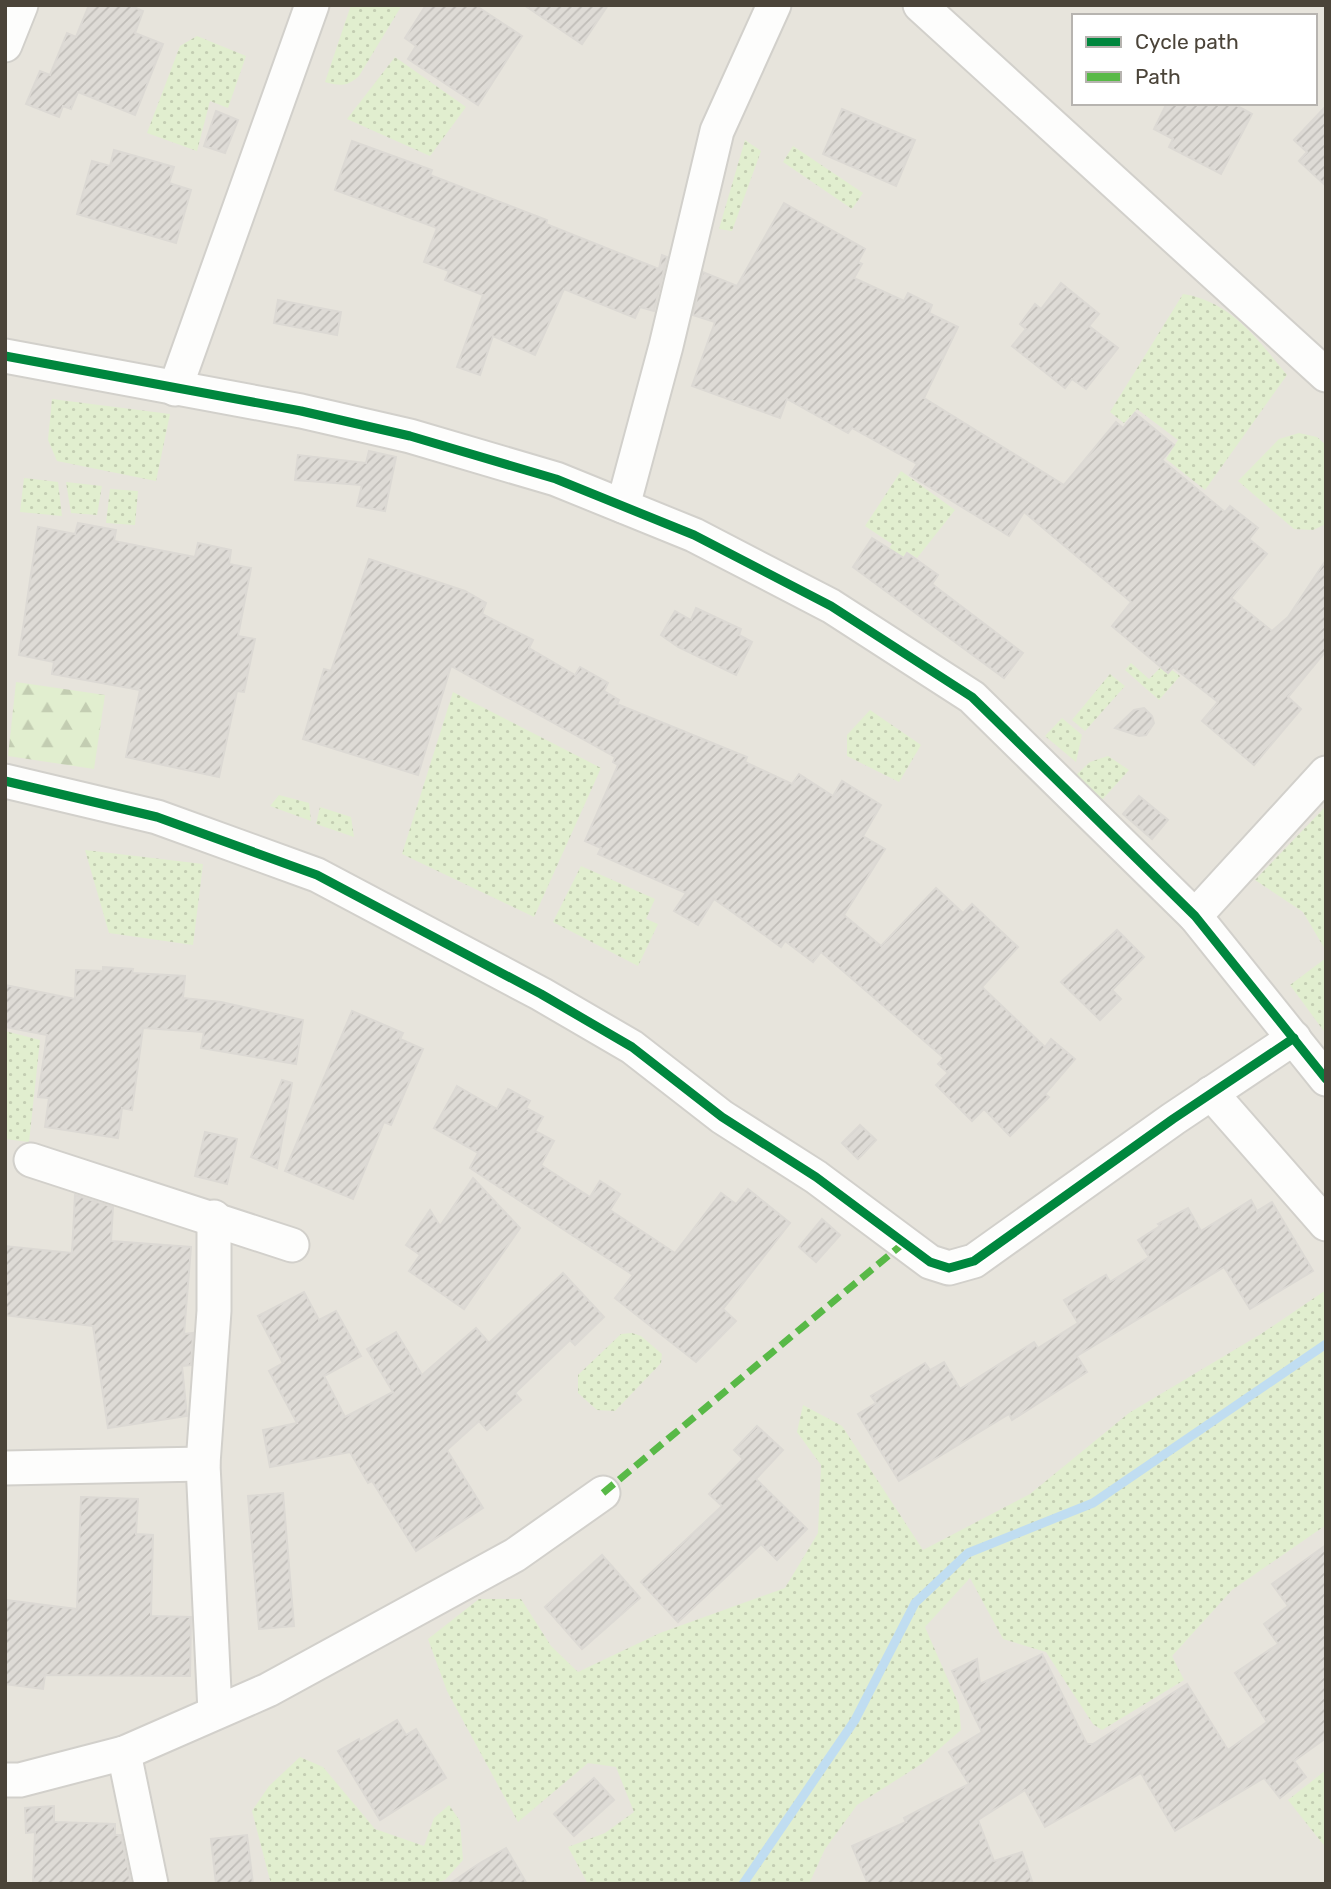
<svg xmlns="http://www.w3.org/2000/svg" width="1331" height="1889" viewBox="0 0 1331 1889" font-family="Rubik,sans-serif">
	<defs>
		<pattern id="grass-dots" width="8" height="8" patternUnits="userSpaceOnUse" patternTransform="scale(1.75)"><rect width="8" height="8" fill="#e1eecf"/><path d="M2 2h.1M6 6h.1" fill="none" stroke="#c3cdb2" stroke-width="1.8" stroke-linecap="round"/></pattern>
		<pattern id="forest-firs" width="22" height="20" patternUnits="userSpaceOnUse" patternTransform="scale(1.75)"><rect width="22" height="20" fill="#e1eecf"/><path d="M5 1l3.5 6h-7zM16 11l3.5 6h-7z" fill="#c3cdb2"/></pattern>
		<pattern id="building-hatch" width="6" height="6" patternUnits="userSpaceOnUse" patternTransform="scale(1.75)"><rect width="6" height="6" fill="#dedbd6"/><path d="M-1 1l2-2M0 6l6-6M5 7l2-2" fill="none" stroke="#c0bdb8"/></pattern>
	</defs>
	<rect width="100%" height="100%" fill="#f4f2ee"/>
	<path fill="#e7e4dc" fill-rule="evenodd" d="M5 5H1326V1884H5ZM1074 16H1315V103H1074Z"/>
	<g fill="url(#grass-dots)">
		<path d="M351 5H402L359 76C347 87 340 86 325 82Z"/>
		<path d="M197 36 246 56 228 108 210 101 197 151 147 133 180 46Z"/>
		<path d="M395 57 466 107 430 156 347 119Z"/>
		<path d="M745 140 761 151 732 231 719 229Z"/>
		<path d="M793 146 863 193 852 209 783 162Z"/>
		<path d="M1183 294C1231 301 1259 341 1287 375L1205 490 1166 459 1178 440 1137 409 1124 423 1110 412Z"/>
		<path d="M52 399 170 414 156 481 57 461 48 440Z"/>
		<path d="M1299 433 1317 437 1326 445V524L1313 530 1294 529 1238 481 1279 439Z"/>
		<path d="M901 471 955 510 917 558 907 552 897 565 884 556 892 544 865 526Z"/>
		<path d="M24 478 58 482 62 516 20 512Z"/>
		<path d="M66 482 102 486 97 515 71 513Z"/>
		<path d="M110 489 138 491 135 525 106 523Z"/>
		<path d="M1131 663 1149 679 1160 668 1168 674 1172 670 1180 676 1159 700 1125 670Z"/>
		<path d="M1110 674 1125 686 1085 731 1072 720Z"/>
		<path d="M453 692 601 768 534 917 402 854Z"/>
		<path d="M870 710 921 745 899 782 847 756V735Z"/>
		<path d="M1062 718 1082 735 1076 762 1045 736Z"/>
		<path d="M1108 756 1129 770 1102 800 1075 776 1090 762Z"/>
		<path d="M279 795 309 803 311 821 270 806Z"/>
		<path d="M1326 806V951L1303 912 1255 880Z"/>
		<path d="M320 807 351 817 354 837 316 824Z"/>
		<path d="M85 850 203 864 193 945 109 933Z"/>
		<path d="M581 866 655 899 646 919 658 924 638 966 553 922Z"/>
		<path d="M1326 958V1034L1290 985Z"/>
		<path d="M5 1031 40 1040 29 1142 5 1139Z"/>
		<path d="M1326 1290V1525L1232 1590 1172 1656 1184 1680 1102 1730 1093 1724 1046 1652 1003 1639 970 1578 925 1627 959 1705 961 1730 923 1763 857 1805 825 1849 809 1884H588L568 1847 605 1833 634 1812 616 1767 588 1763 518 1822 447 1691 428 1639 479 1599H521L551 1646 578 1672 660 1633 785 1588 818 1533 821 1465 797 1432 803 1405 842 1426 923 1550 1030 1494 1129 1413 1261 1334Z"/>
		<path d="M632 1333 641 1336 662 1354 661 1363 615 1411 597 1410 578 1393V1375L621 1334Z"/>
		<path d="M300 1757 323 1767 375 1829 424 1846 434 1818 449 1805 460 1821 463 1860 445 1880 430 1884H271L252 1811 269 1786Z"/>
		<path d="M1326 1770V1848L1288 1800Z"/>
	</g>
	<path fill="url(#forest-firs)" d="M16 682 105 695 94 769 8 756Z"/>
	<g fill="none" stroke-linecap="round" stroke-linejoin="round">
		<path stroke="#c0ddf1" stroke-width="9" d="M743 1884 855 1720 915 1603 968 1553 1093 1503 1326 1344"/>
	</g>
	<g fill="url(#building-hatch)" stroke="#dcd9d4" stroke-width="2">
		<path d="M89 5H129L143 11 135 33 163 44 135 115 78 92 71 109 63 106 59 117 26 104 40 71 50 75 67 33 76 37Z"/>
		<path d="M426 5H475L522 36 478 105 408 59 416 46 405 38Z"/>
		<path d="M524 5H608L582 44Z"/>
		<path d="M1167 103H1232L1252 114 1221 174 1169 147 1173 139 1154 129Z"/>
		<path d="M1326 106V186L1299 161 1307 152 1294 140Z"/>
		<path d="M842 109 915 140 896 186 823 154Z"/>
		<path d="M216 111 238 120 225 153 204 146Z"/>
		<path d="M352 141 432 170 430 175 547 220 546 224 659 269 662 255 667 257 654 311 640 307 635 318 564 289 535 355 493 336 480 375 457 367 483 295 445 280 449 271 424 262 437 228 335 190Z"/>
		<path d="M114 150 174 167 169 183 191 190 176 243 77 214 92 161 110 166Z"/>
		<path d="M784 203 865 249 858 262 862 264 854 278 904 301 908 293 932 305 929 313 958 327 924 398 1064 485 1116 422 1123 428 1135 413 1174 445 1162 460 1225 512 1230 506 1258 528 1249 539 1267 554 1231 598 1272 631 1288 617 1326 560V651L1288 697 1301 709 1254 765 1202 721 1218 702 1173 667 1168 673 1112 626 1131 602 1024 512 1009 536 910 475 917 464 852 428 848 433 787 399 780 418 692 386 715 322 693 315 703 272 737 286Z"/>
		<path d="M1061 283 1099 314 1089 326 1118 348 1086 389 1072 379 1065 388 1012 346 1026 329 1020 324 1035 304 1041 309Z"/>
		<path d="M278 300 341 312 337 335 274 323Z"/>
		<path d="M369 451 396 457 385 511 357 506 362 485 295 480 298 455 366 463Z"/>
		<path d="M78 523 116 530 114 541 164 551 195 557 198 543 231 550 229 564 251 568 238 636 255 639 244 692 237 691 219 777 126 757 140 690 52 674 54 662 19 655 38 527 75 534Z"/>
		<path d="M872 538 904 558 907 553 938 575 932 584 1023 653 1004 678 853 567Z"/>
		<path d="M369 559 465 591 486 603 482 614 533 640 529 648 575 675 580 667 608 683 604 691 619 700 617 704 747 757 745 762 792 784 799 774 833 796 842 781 881 805 863 836 885 849 844 915 881 946 936 888 963 913 972 904 1018 947 982 987 1045 1047 1051 1039 1075 1059 1045 1094 1049 1097 1010 1136 984 1109 972 1121 936 1085 948 1073 938 1064 944 1058 821 952 813 962 785 941 781 947 714 899 698 925 674 911 686 893 598 854 601 848 585 841 618 765 613 762 615 757 451 666 418 775 303 739 324 669 331 671Z"/>
		<path d="M696 608 741 629 739 635 752 642 736 675 678 647 661 635 675 611 691 620Z"/>
		<path d="M1144 708 1152 716 1154 723 1146 735 1139 736 1115 728 1134 710Z"/>
		<path d="M1139 796 1168 820 1152 839 1123 814Z"/>
		<path d="M1117 930 1144 957 1112 990 1121 999 1100 1020 1061 982Z"/>
		<path d="M103 967 133 969 132 973 185 976 183 998 221 1002 303 1020 296 1064 201 1048 204 1032 143 1028 132 1110 122 1108 118 1138 45 1127 49 1098 38 1097 47 1035 5 1027V985L75 999 76 970 103 971Z"/>
		<path d="M352 1011 403 1033 400 1039 423 1049 391 1125 384 1122 353 1199 285 1171Z"/>
		<path d="M282 1080 292 1083 277 1168 251 1157Z"/>
		<path d="M457 1086 497 1109 508 1089 530 1101 526 1108 543 1117 535 1131 554 1141 541 1165 590 1197 600 1181 620 1194 610 1210 675 1253 721 1193 736 1204 748 1189 790 1223 723 1309 736 1321 696 1362 615 1298 633 1275 470 1168 478 1153 434 1128Z"/>
		<path d="M860 1125 876 1140 858 1159 842 1143Z"/>
		<path d="M205 1132 237 1139 227 1184 195 1176Z"/>
		<path d="M473 1178 520 1228 464 1309 409 1271 420 1255 406 1245 430 1210 440 1226Z"/>
		<path d="M75 1195 113 1207 111 1241 191 1247 184 1334 193 1333 191 1365 182 1366 187 1416 108 1428 93 1326 5 1315V1246L72 1253Z"/>
		<path d="M1251 1200 1257 1211 1272 1202 1313 1271 1250 1309 1224 1267 1077 1356 1087 1372 1012 1420 1009 1414 899 1481 858 1414 876 1403 871 1396 925 1363 930 1370 944 1362 960 1389 1034 1342 1038 1348 1078 1323 1064 1300 1106 1275 1110 1282 1149 1257 1138 1240 1160 1226 1158 1224 1188 1208 1201 1231Z"/>
		<path d="M822 1219 840 1235 816 1262 799 1247Z"/>
		<path d="M563 1273 604 1317 575 1345 570 1340 515 1393 521 1400 487 1430 479 1421 447 1450 483 1508 416 1551 372 1481 368 1483 350 1452 270 1467 263 1430 297 1423 269 1371 283 1363 258 1316 304 1292 319 1320 336 1311 361 1356 324 1376 345 1417 393 1392 367 1349 396 1332 422 1375 476 1328 489 1343Z"/>
		<path d="M757 1426 783 1450 756 1479 807 1529 777 1560 761 1544 678 1622 641 1582 722 1506 709 1494 743 1459 734 1450Z"/>
		<path d="M283 1493 294 1626 259 1629 248 1496Z"/>
		<path d="M81 1497 138 1499 136 1534 153 1535 151 1616 191 1617 190 1676 45 1675 43 1689 5 1684V1600L77 1609Z"/>
		<path d="M1326 1545V1738L1294 1761 1306 1777 1280 1798 1264 1778 1175 1831 1141 1773 1045 1827 1025 1790 978 1820 994 1861 1022 1852 1033 1884H868L852 1846 906 1822 904 1818 969 1784 949 1752 982 1732 952 1671 977 1659 980 1684 1042 1654 1087 1744H1093L1187 1684 1228 1750 1267 1722 1235 1673 1278 1644 1264 1624 1288 1606 1272 1584Z"/>
		<path d="M602 1555 640 1598 582 1649 545 1607Z"/>
		<path d="M397 1720 406 1735 416 1729 446 1778 380 1820 338 1751 359 1739 360 1742Z"/>
		<path d="M594 1778 614 1800 574 1836 554 1814Z"/>
		<path d="M54 1806V1822L115 1824V1835H121L131 1884H33L35 1832 26 1833 25 1808Z"/>
		<path d="M247 1835 253 1884H216L211 1839Z"/>
		<path d="M506 1848 527 1884H449L480 1863Z"/>
	</g>
	<g fill="none" stroke-linecap="round" stroke-linejoin="round">
		<defs>
			<g id="street">
				<path d="M920 5 1326 375"/>
				<path d="M5 45 21 5"/>
				<path d="M5 356 301 411 410 436 556 479 694 535 831 606 972 697 1195 916 1326 1079"/>
				<path d="M175 389 312 5"/>
				<path d="M623 506 666 346 717 131 774 5"/>
				<path d="M5 781 157 817 317 875 541 994 632 1047 722 1117 816 1177 930 1262 949 1268 974 1261 1173 1119 1294 1038"/>
				<path d="M1195 916 1326 773"/>
				<path d="M1211 1093 1326 1224"/>
				<path d="M31 1160 292 1245"/>
				<path d="M214 1217V1311L203 1464 215 1712"/>
				<path d="M5 1468 203 1464"/>
				<path d="M124 1753 151 1884"/>
				<path d="M5 1780H20L124 1753 268 1690 515 1555 603 1493"/>
			</g>
		</defs>
		<use href="#street" stroke="#d2d0cb" stroke-width="37"/>
		<use href="#street" stroke="#fdfdfc" stroke-width="33"/>
		<path stroke="#58b947" stroke-width="7" stroke-dasharray="14 7" stroke-linecap="butt" d="M603 1493 905 1242"/>
		<defs>
			<g id="cycleway">
				<path d="M5 356 301 411 410 436 556 479 694 535 831 606 972 697 1195 916 1326 1079"/>
				<path d="M5 781 157 817 317 875 541 994 632 1047 722 1117 816 1177 930 1262 949 1268 974 1261 1173 1119 1294 1038"/>
			</g>
		</defs>
		<use href="#cycleway" stroke="#fff" stroke-width="13"/>
		<use href="#cycleway" stroke="#00873e" stroke-width="9"/>
	</g>
	<rect width="1331" height="1889" fill="none" stroke="#4b4439" stroke-width="14"/>
	<rect x="1072" y="14" width="245" height="91" fill="#ffffff" stroke="#b7b4b0" stroke-width="2"/>
	<rect x="1086" y="37" width="35" height="10" fill="#00873e" stroke="#b7b4b0" stroke-width="2"/>
	<text x="1135" y="49" font-size="21" fill="#4b4439">Cycle path</text>
	<rect x="1086" y="72" width="35" height="10" fill="#58b947" stroke="#b7b4b0" stroke-width="2"/>
	<text x="1135" y="84" font-size="21" fill="#4b4439">Path</text>
</svg>
